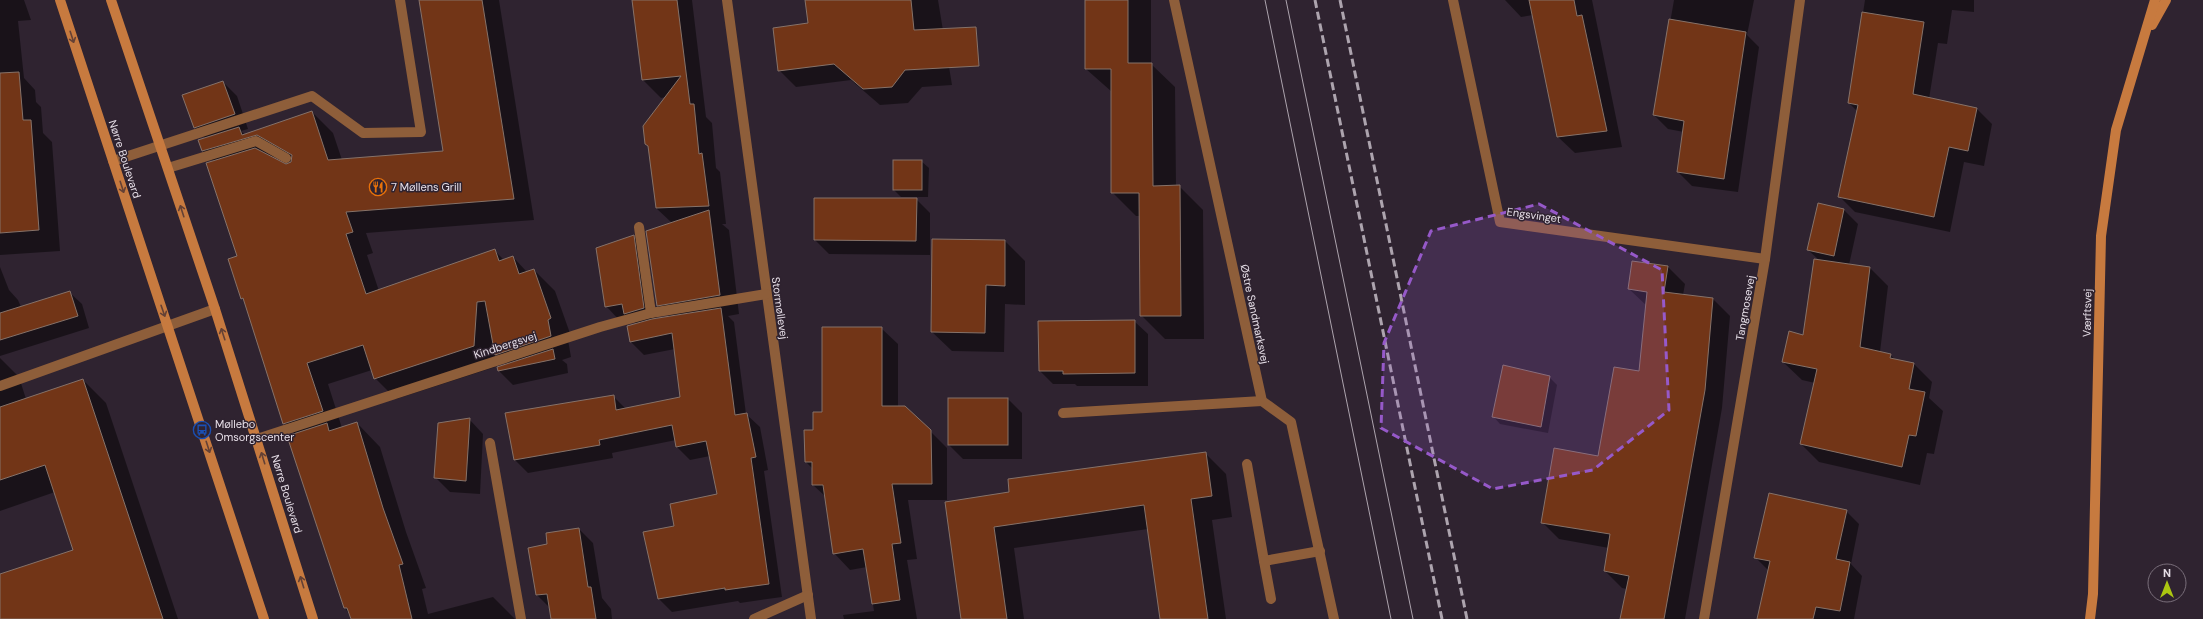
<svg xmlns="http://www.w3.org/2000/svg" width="2203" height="619" viewBox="0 0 2203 619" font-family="'DM Sans',sans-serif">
	<rect width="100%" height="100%" fill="#2f2330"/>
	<g fill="#0007" fill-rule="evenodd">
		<path d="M0 0H24L31 20 18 21 24 78 35 90 36 102 41 107 43 133 52 142 60 251 0 255Z"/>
		<path d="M420 0H499L534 220 366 233 373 253 367 255 379 291 494 250 504 260 513 257 527 272 534 270 555 291 572 339 568 340 571 357 562 360 567 364 568 373 513 385 499 371 507 365 496 354 495 367 396 399 375 378 372 370 328 384 342 428 357 423 380 447 406 532 426 588 422 589 428 614 493 597 515 619H352L345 608 295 434 284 423 245 301 242 298 238 257 214 162 202 150 206 139 194 127 223 82 237 96 248 129 241 131 245 135 312 112 333 133 342 160 445 152ZM279 155 291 163 286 166 271 158Z"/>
		<path d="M634 0H692L706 117 712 123 716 168 720 172 726 224H722L729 230 739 314 728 316 734 322 746 414 760 427 768 470 764 471 782 597 740 603 738 601 672 612 659 599 675 527 718 495 710 456 690 460 677 447 676 440 612 453 613 458 528 473 515 460 613 396 626 409 682 397 675 349 644 355 631 342 628 327 637 325 631 319 620 321 606 306 633 236 647 250 657 320 670 317 657 305 672 223 656 208 666 97 661 98 643 80Z"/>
		<path d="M806 0H938L952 85 922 87 908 103 880 105 851 80 796 87 779 70 809 24Z"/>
		<path d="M1086 0H1151V64L1175 87 1176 186H1179L1203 210 1204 339H1165L1141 315 1140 216H1136L1112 192V92L1086 69Z"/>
		<path d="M1505 0H1592L1622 147 1575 153 1558 137 1533 15 1521 17Z"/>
		<path d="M1674 0H1754L1747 35 1759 47 1738 192 1692 186 1678 172 1684 132 1668 129 1654 115Z"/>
		<path d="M1865 0H1974V12L1952 10 1947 44 1938 43 1929 99 1977 109 1992 124 1984 166 1964 162 1950 232 1855 212 1839 196 1858 112 1849 103Z"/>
		<path d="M921 161 929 168 928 197H901L894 190Z"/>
		<path d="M916 199 930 213V255L829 254 815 240Z"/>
		<path d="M1844 210 1858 224 1849 265 1870 268 1888 286 1880 352 1890 355 1896 360 1914 364 1932 382 1929 398 1943 411 1934 454 1927 453 1920 485 1819 462 1801 444 1815 383 1802 380 1783 362 1804 336 1819 260 1808 250Z"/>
		<path d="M1005 241 1025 261V305L1005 304 1004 352 952 351 932 332Z"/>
		<path d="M0 267 9 290 18 300 21 307 69 292 82 304 89 328 0 356Z"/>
		<path d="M1668 267 1685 284 1683 295 1713 299 1730 316 1722 408 1685 619H1621L1627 589 1622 588 1605 571 1609 548 1559 539 1542 522 1599 457 1640 372 1647 306 1629 289Z"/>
		<path d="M1134 321 1148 334V386H1077L1075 384H1053L1040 371Z"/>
		<path d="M881 328 898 344V407L930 431 947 448V500H908L917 559 907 560 917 619H844L843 615 874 611 867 567 850 570 834 553 826 497 813 485V469L806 462 814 431 823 413Z"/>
		<path d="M0 358 19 377 26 399 83 380 106 403 178 619H0V575L74 551 55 492 0 511Z"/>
		<path d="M1549 377 1557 385 1548 433 1500 424 1493 416Z"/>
		<path d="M949 399H1008L1022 413V459H963L949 445Z"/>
		<path d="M469 419 483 434 480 494 450 492 436 478Z"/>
		<path d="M1205 453 1226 474 1232 517 1212 520 1226 619H1161L1148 529 1014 548 1024 619H962L946 503 1010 493Z"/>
		<path d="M1846 511 1859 524 1851 564 1862 576 1854 619H1758L1769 571 1755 557Z"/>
		<path d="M579 529 593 543 602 598 611 609 612 619H552L551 609 537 595 549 545Z"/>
	</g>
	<g fill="#723517" stroke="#867269">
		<path d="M419 0H482L514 199 346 212 353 232 346 234 366 294 495 249 499 261 513 256 519 274 534 269 551 318 548 320 551 336 495 355 485 301 477 302 474 346 374 379 363 345 307 363 323 411 283 424 243 298 241 299 228 259 237 256 206 163 255 148 286 164 291 162 292 155 257 135 202 151 198 140 239 127 242 135 312 111 328 160 443 151Z"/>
		<path d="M632 0H677L690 104H694L699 154 702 153 709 206 656 208 648 146 645 144 643 126 681 76 642 80Z"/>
		<path d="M805 0H911L914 30 976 27 979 66 905 70 892 87 863 89 834 64 778 71 773 28 808 23Z"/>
		<path d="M1085 0H1128V63H1152L1153 186 1180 185 1181 316H1140L1139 193H1111V69H1085Z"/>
		<path d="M1529 0H1574L1577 16 1582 15 1607 131 1557 137Z"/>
		<path d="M1862 12 1924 22 1913 94 1977 108 1968 151 1949 147 1934 217 1838 197 1858 105 1848 103Z"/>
		<path d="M1669 19 1746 32 1724 179 1677 172 1684 121 1653 115Z"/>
		<path d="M19 72 23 120H31L39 230 0 233V73Z"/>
		<path d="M223 81 235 114 194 128 182 95Z"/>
		<rect x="893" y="160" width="29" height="30"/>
		<path d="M814 198H917L916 241 814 240Z"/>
		<path d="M1818 203 1844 209 1834 256 1807 250Z"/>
		<path d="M709 210 720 295 657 306 646 231Z"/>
		<path d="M634 235 644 308 624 314 622 304 605 307 596 248Z"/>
		<path d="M932 239 1005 240V286L986 285 985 333 931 332Z"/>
		<path d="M1814 259 1870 267 1860 347 1891 354 1890 358 1914 363 1909 389 1925 392 1916 436 1909 435 1902 467 1800 444 1817 369 1782 362 1789 331 1803 335Z"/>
		<path d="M1632 261 1668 266 1664 292 1713 298 1705 390 1664 619H1620L1629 576 1604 571 1610 534 1541 523 1554 448 1598 456 1614 367 1639 371 1647 292 1628 289Z"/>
		<path d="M70 291 78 316 0 340V313Z"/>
		<path d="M721 308 735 415 747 413 756 457 751 458 769 584 725 590V588L658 599 643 532 674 526 670 504 717 494 706 441 676 447 672 425 599 440 600 445 514 460 505 413 614 395 616 410 680 397 672 333 630 342 627 326 652 319Z"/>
		<path d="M1135 320V373L1063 374V371H1039L1038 321Z"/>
		<path d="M822 327H882V406H905L931 430 932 484H892L901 543 892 544 900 600 872 604 863 549 833 554 823 485H812V462H805L804 430H813V412H822Z"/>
		<path d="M553 349 555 359 498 371 497 367Z"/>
		<path d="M1503 365 1550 376 1541 427 1492 417Z"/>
		<path d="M83 379 163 619H0V574L73 550 45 465 0 480V407Z"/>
		<rect x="948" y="398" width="60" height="47"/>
		<path d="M470 418 466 481 434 478 438 423Z"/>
		<path d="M357 422 383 508 403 564 399 565 412 619H351L347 608H344L287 436 327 423 329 431Z"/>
		<path d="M1206 452 1212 496 1191 499 1208 619H1160L1144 505 994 527 1007 619H961L945 502 1009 492 1008 479Z"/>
		<path d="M1769 493 1847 510 1836 559 1850 562 1840 611 1816 607 1813 619H1757L1770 561 1754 558Z"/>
		<path d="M579 528 588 587H591L596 619H551L547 594 536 595 528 548 547 544 546 533Z"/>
	</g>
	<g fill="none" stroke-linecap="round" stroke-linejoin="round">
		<g stroke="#8e5e3a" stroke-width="10">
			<path d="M113 161 312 96 363 133 421 132 400 0"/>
			<path d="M168 168 256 141 286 158"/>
			<path d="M639 227 651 313"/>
			<path d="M1063 413 1262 401"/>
			<path d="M490 443 521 619"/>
			<path d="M1247 464 1264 561 1320 551"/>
			<path d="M1264 561 1271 599"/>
		</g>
		<g stroke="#8e5e3a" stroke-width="10">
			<path d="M727 0 811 619"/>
			<path d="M1174 0 1262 401 1291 422 1334 619"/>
			<path d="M1453 0 1500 222 1765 259"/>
			<path d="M0 386 215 309"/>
			<path d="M257 439 600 327 651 313 766 294"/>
			<path d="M754 619 808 595"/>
			<path d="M1704 619 1765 259 1800 0"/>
		</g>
		<g stroke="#c77a3f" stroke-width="10">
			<path d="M60 0 264 619"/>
			<path d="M111 0 215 309 313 619"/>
			<path d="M2152 25 2166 0"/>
			<path d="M2090 619 2093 594 2101 236 2116 130 2155 0"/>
		</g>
		<g stroke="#ada4ae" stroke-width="1">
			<path d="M1265 0 1391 619"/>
			<path d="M1286 0 1413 619"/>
		</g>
		<g stroke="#ada4ae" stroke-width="3" stroke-dasharray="8 4" stroke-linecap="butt">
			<path d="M1315 0 1442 619"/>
			<path d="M1340 0 1467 619"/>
		</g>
	</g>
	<defs><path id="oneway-shaft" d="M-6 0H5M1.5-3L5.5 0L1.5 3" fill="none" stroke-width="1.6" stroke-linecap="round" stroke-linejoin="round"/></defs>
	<g stroke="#644135">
		<use href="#oneway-shaft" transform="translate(72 37) rotate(72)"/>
		<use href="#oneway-shaft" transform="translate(122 187) rotate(72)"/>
		<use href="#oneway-shaft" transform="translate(182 211) rotate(-108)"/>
		<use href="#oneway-shaft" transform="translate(163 311) rotate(71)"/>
		<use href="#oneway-shaft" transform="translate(223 334) rotate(-108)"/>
		<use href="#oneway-shaft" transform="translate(208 447) rotate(72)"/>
		<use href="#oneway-shaft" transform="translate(263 458) rotate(-107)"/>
		<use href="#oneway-shaft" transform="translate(302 582) rotate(-107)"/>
	</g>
	<path fill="#9659c9" fill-opacity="0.2" stroke="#9659c9" stroke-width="3" stroke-dasharray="8 5" stroke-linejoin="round" d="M1539 204 1662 270 1669 410 1593 470 1493 489 1381 428 1384 343 1431 231Z"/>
	<defs>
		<symbol id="restaurant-ring" viewBox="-11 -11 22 22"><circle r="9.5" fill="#2f2330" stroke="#e8710a" stroke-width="1.5"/><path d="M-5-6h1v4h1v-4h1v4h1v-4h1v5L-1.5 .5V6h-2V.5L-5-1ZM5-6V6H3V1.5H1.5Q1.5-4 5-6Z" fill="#e8710a"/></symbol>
		<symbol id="bus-ring" viewBox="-11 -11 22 22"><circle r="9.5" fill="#2f2330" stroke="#1a4fb4" stroke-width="1.5"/><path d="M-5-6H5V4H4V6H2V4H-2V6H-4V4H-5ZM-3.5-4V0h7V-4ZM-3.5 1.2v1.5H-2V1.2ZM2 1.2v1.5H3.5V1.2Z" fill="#1a4fb4"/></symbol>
	</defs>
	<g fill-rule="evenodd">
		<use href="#restaurant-ring" x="368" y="177" width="20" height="20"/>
		<use href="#bus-ring" x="192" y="420" width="20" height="20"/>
	</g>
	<g text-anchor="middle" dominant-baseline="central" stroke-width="3" stroke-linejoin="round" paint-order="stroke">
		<g font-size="11" fill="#e7dfe8" stroke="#2f2330">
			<text transform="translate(125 159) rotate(72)">Nørre Boulevard</text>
			<text transform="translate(1534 215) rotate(8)">Engsvinget</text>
			<text transform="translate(780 308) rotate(82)">Stormøllevej</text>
			<text transform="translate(1745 308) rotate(-80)">Tangmosevej</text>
			<text transform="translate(2087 313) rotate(-89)">Værftsvej</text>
			<text transform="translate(1255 314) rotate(78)">Østre Sandmarksvej</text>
			<text transform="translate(505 345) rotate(-18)">Kindbergsvej</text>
			<text transform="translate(287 494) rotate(73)">Nørre Boulevard</text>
		</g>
		<g font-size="11" fill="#e7dfe8" stroke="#2f2330" text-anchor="start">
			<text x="391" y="187">7 Møllens Grill</text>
			<text x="215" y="424">Møllebo<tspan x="215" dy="13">Omsorgscenter</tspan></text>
		</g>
	</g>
	<g transform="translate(2167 583)"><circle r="19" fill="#2f2330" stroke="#796e7a"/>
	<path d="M0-3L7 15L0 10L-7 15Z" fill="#acc611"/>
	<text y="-6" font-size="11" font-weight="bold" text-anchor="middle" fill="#e7dfe8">N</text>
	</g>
</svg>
